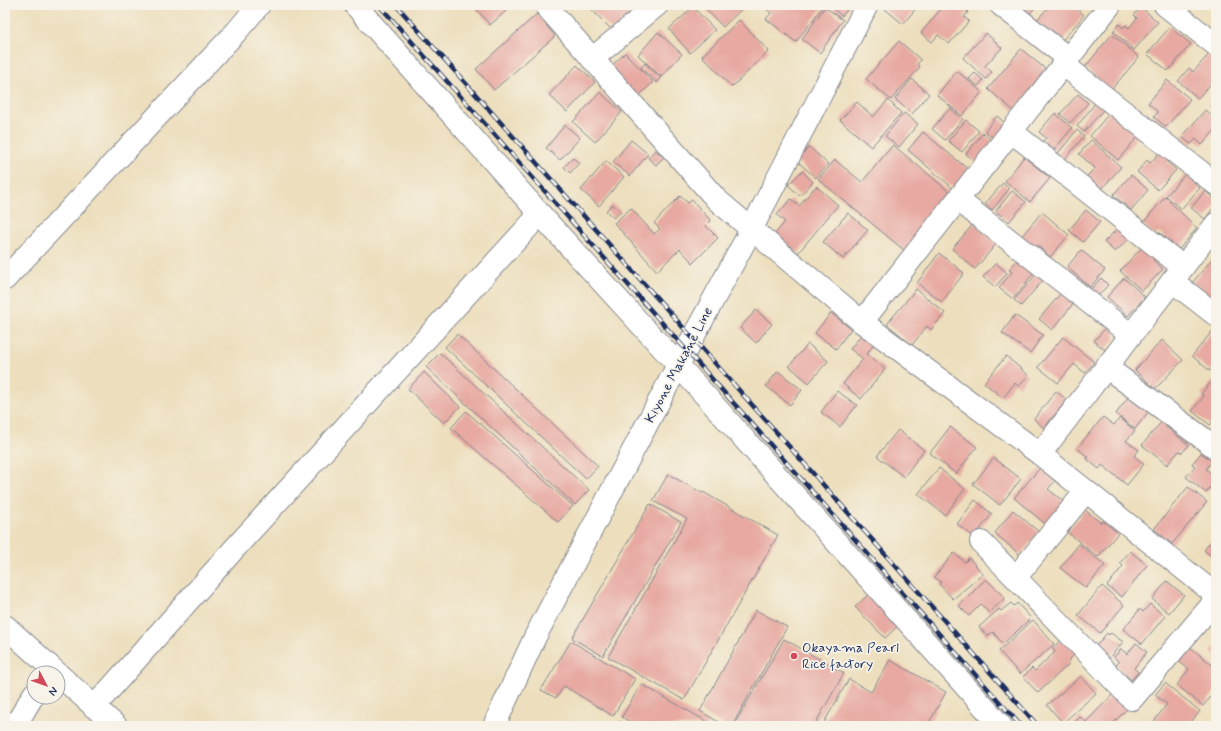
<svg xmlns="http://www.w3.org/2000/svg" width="1221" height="731" viewBox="0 0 1221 731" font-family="Mynerve,sans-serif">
	<rect width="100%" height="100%" fill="#f7f3e8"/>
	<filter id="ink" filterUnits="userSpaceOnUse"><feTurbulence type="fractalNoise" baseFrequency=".025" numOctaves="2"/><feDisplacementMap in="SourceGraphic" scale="8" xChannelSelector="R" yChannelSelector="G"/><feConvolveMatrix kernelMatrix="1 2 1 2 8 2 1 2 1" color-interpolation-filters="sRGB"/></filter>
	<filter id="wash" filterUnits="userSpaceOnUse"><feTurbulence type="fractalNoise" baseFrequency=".012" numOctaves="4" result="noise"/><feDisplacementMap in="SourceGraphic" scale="16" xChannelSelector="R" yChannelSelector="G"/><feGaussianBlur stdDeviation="0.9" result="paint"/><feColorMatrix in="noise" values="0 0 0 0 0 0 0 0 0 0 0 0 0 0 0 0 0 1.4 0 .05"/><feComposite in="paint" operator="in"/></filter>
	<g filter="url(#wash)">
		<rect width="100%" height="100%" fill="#eddfbd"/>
		<g id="blocks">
			<g fill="#e7a9a1">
				<path d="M473 5H513L490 25Z"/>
				<path d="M594 5H638L612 30 591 9Z"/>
				<path d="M702 5H743L744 7 723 27Z"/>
				<path d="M765 5H824L796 42 766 19 771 13 764 7Z"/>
				<path d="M829 5H849L850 6 842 16Z"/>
				<path d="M888 5H919L903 24 885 9Z"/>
				<path d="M938 5H960L968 12 964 17 969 21 949 44 938 35 932 42 921 33 940 10 936 7Z"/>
				<path d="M1016 5H1037L1028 16Z"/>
				<path d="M1050 5H1073L1084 15 1061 42 1036 21Z"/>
				<path d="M693 7 715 30 690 53 669 29Z"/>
				<path d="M825 7 843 20 820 53 802 39Z"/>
				<path d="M1141 7 1158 22 1134 50 1113 31 1119 24 1123 28 1125 25 1129 28 1137 18 1134 15Z"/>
				<path d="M537 14 555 36 494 90 476 69Z"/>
				<path d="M739 20 769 51 732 87 702 56Z"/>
				<path d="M1170 27 1191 44 1168 71 1147 54Z"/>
				<path d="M658 32 682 54 661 77 638 55Z"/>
				<path d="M986 33 1002 48 985 66 992 72 986 79 963 58Z"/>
				<path d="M1112 34 1139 57 1111 90 1085 67Z"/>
				<path d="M899 41 921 60 917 64 920 67 891 100 866 79Z"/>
				<path d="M1021 49 1048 71 1014 111 988 89Z"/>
				<path d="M625 53 653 82 637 98 608 69Z"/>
				<path d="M1210 53 1216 57V78L1198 98 1178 81 1189 68 1193 72Z"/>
				<path d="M645 63 661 78 657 83 641 68Z"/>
				<path d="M577 65 595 82 567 112 549 95Z"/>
				<path d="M957 71 982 92 962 116 937 95Z"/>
				<path d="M975 73 983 80 978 86 969 79Z"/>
				<path d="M912 79 929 94 912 114 895 99Z"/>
				<path d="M1167 80 1190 99 1166 127 1154 117 1158 112 1148 103Z"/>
				<path d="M600 92 622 112 595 142 573 122Z"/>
				<path d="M1078 94 1088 103 1070 123 1060 114Z"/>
				<path d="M1216 99V111L1210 106Z"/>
				<path d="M888 100 901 113 871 147 840 120 857 102 873 117Z"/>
				<path d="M1096 102 1104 109 1084 132 1077 126Z"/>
				<path d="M950 108 963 119 945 140 932 129Z"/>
				<path d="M1112 110 1140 134 1118 160 1090 136Z"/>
				<path d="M1205 110 1216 119V129L1202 145 1196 139 1191 144 1182 137Z"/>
				<path d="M904 113 918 124 899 147 885 136Z"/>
				<path d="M1055 113 1072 128 1052 152 1041 143 1046 138 1039 132Z"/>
				<path d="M997 116 1008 126 995 140 985 131Z"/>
				<path d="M966 120 979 131 962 152 948 141Z"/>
				<path d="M565 125 580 138 560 160 546 148Z"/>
				<path d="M1077 130 1084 136 1062 163 1055 157Z"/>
				<path d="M923 132 969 170 954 189 908 150Z"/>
				<path d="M983 133 996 145 979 165 966 154Z"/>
				<path d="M631 140 648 154 630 176 613 162Z"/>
				<path d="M1091 140 1121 167 1100 191 1085 178 1095 168 1079 154Z"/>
				<path d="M893 145 952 194 905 251 818 179 835 160 862 182Z"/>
				<path d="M809 147 828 164 816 178 797 161Z"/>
				<path d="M655 150 664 157 656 165 648 158Z"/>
				<path d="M1161 151 1170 158 1167 162 1176 170 1158 190 1137 172 1147 160 1150 163Z"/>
				<path d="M1024 157 1050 178 1030 202 1005 181Z"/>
				<path d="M573 158 579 163 570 173 564 167Z"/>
				<path d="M606 161 624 177 599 206 581 190Z"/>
				<path d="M802 171 813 182 800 196 788 185Z"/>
				<path d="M1185 174 1200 188 1181 209 1166 196Z"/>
				<path d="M1131 175 1148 190 1131 210 1113 195Z"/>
				<path d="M1003 183 1009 189 992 210 985 204Z"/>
				<path d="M816 186 838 205 798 253 775 234 785 222 777 215 791 199 799 206Z"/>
				<path d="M1012 191 1026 202 1009 222 996 211Z"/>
				<path d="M1205 191 1216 200V204L1205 219 1191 208Z"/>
				<path d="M680 196 688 203 692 200 711 221 706 226 718 238 693 263 680 249 657 271 614 223 631 208 654 234 660 229 654 223Z"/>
				<path d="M1165 197 1197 228 1179 249 1159 232 1156 236 1142 224Z"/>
				<path d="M612 204 621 211 614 218 606 211Z"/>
				<path d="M1086 210 1100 222 1083 242 1069 230Z"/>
				<path d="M1042 212 1069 235 1050 257 1037 245 1034 249 1020 238Z"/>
				<path d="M848 213 868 230 843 259 823 242Z"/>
				<path d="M974 223 997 243 975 269 952 249Z"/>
				<path d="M1122 224 1133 235 1115 252 1104 242Z"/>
				<path d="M1145 244 1158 256 1153 260 1163 269 1142 291 1120 271Z"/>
				<path d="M1081 250 1105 270 1090 287 1067 267Z"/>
				<path d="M939 253 964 273 942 302 917 283Z"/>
				<path d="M1214 257 1216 258V293L1211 299 1192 283Z"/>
				<path d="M1019 258 1035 271 1013 299 999 288 1012 272 1009 270Z"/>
				<path d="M996 263 1007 273 995 287 983 277Z"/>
				<path d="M1037 273 1044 279 1021 306 1014 300Z"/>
				<path d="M1101 278 1108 285 1096 298 1089 291Z"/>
				<path d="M1124 278 1145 297 1128 316 1107 297Z"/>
				<path d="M916 289 945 313 931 330 927 326 912 345 887 324Z"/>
				<path d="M1061 293 1074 303 1052 330 1039 319Z"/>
				<path d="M756 310 772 324 756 343 740 328Z"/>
				<path d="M831 313 851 329 836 349 815 333Z"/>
				<path d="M1015 315 1043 335 1030 353 1002 333Z"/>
				<path d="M1109 324 1115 329V338L1105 350 1094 341Z"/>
				<path d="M1214 329 1216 330V364L1210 371 1192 356Z"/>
				<path d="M457 334 598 466 586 479 445 347Z"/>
				<path d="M862 334 874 344 867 354 885 369 861 399 843 384 863 359 850 349Z"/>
				<path d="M1063 337 1094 362 1085 373 1074 364 1058 383 1038 367Z"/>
				<path d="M1162 340 1183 360 1155 389 1135 370Z"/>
				<path d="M808 344 828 361 809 383 789 366Z"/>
				<path d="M440 353 589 490 575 505 426 367Z"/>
				<path d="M1006 356 1028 375 1019 387 1015 383 1003 398 984 383Z"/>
				<path d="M778 371 802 390 790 405 766 386Z"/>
				<path d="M424 372 460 407 444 423 408 389Z"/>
				<path d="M1212 381 1216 384V418L1210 425 1192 411 1204 396 1201 394Z"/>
				<path d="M837 391 857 405 840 427 821 412Z"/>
				<path d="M1056 391 1067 400 1044 428 1034 419Z"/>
				<path d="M1129 396 1149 411 1135 429 1116 414Z"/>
				<path d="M466 411 573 506 558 522 451 428Z"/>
				<path d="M1103 417 1114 425 1120 418 1135 431 1126 441 1139 450 1134 456 1144 464 1127 485 1102 465 1099 469 1087 459 1088 457 1077 448Z"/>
				<path d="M1163 420 1168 424 1166 427 1189 445 1182 453 1179 451 1167 465 1142 445Z"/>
				<path d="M950 427 977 447 956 474 930 453Z"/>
				<path d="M898 430 924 450 904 477 877 456Z"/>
				<path d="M1201 453 1212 461 1206 469 1216 477V480L1206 493 1186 477 1195 466 1192 464Z"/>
				<path d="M994 458 1021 479 1000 505 973 484Z"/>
				<path d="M939 468 965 489 945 515 918 494Z"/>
				<path d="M1040 468 1055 481 1048 489 1068 505 1049 527 1014 498Z"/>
				<path d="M668 474 702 493 703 492 778 535 684 700 608 657 687 519 653 501Z"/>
				<path d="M1188 487 1207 502 1172 544 1154 529Z"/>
				<path d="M975 500 992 514 974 537 957 524Z"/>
				<path d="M650 504 681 522 603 656 572 638Z"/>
				<path d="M1013 510 1039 532 1020 555 995 533Z"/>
				<path d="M1085 510 1101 523 1103 521 1118 533 1098 557 1067 532Z"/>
				<path d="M1216 535V560L1204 550Z"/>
				<path d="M1079 544 1105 565 1086 588 1060 568Z"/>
				<path d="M1130 551 1147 565 1122 597 1107 586 1123 566 1120 563Z"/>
				<path d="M954 553 965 562 969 558 983 574 953 599 939 584 941 582 934 577Z"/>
				<path d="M986 579 1005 598 989 613 981 604 969 616 959 606Z"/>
				<path d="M1167 581 1184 595 1169 613 1152 599Z"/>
				<path d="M1102 586 1124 605 1100 633 1078 615Z"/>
				<path d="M869 594 899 625 885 638 855 607Z"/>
				<path d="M1011 603 1014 606 1017 603 1031 618 1003 644 993 632 987 636 979 627 999 609 1001 611Z"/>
				<path d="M1150 604 1165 616 1142 644 1123 629 1140 609 1143 612Z"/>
				<path d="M756 610 787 627 734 722 735 723 784 639 844 673 814 726H721L722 724 700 711Z"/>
				<path d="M1033 620 1054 644 1020 674 999 651Z"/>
				<path d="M1107 633 1109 635 1111 633 1123 642 1106 662 1095 653 1099 648 1096 646Z"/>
				<path d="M1067 635 1080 649 1068 661 1070 663 1038 693 1023 677 1032 668 1035 671 1055 652 1052 648Z"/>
				<path d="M571 641 635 679 613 716 564 686 556 698 541 690Z"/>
				<path d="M1136 643 1147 652 1134 668 1138 672 1131 680 1115 666 1119 662 1114 657 1121 649 1127 654Z"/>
				<path d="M1216 645V656L1211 651Z"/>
				<path d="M1190 647 1216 668V691L1203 706 1177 685 1189 669 1178 661Z"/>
				<path d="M890 660 946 692 927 726H822L849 679 871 692Z"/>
				<path d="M1081 676 1096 693 1063 723 1047 705Z"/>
				<path d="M1165 683 1200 711 1188 726H1155L1152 724 1167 704 1155 695Z"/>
				<path d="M641 684 708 722 706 726H637L622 717Z"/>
				<path d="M1114 693 1129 707 1110 726H1071L1080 717 1086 722Z"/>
				<path d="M619 721 628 726H617Z"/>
			</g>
		</g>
	</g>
	<g filter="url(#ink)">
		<use href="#blocks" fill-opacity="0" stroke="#84878e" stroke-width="1"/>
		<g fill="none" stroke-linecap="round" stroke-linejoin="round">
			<defs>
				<g id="minor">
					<path d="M355 5 540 214 678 365 1001 726"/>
					<path d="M545 5 717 200 862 322 1040 454 1216 595"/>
					<path d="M1001 5 1069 59"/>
					<path d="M1165 5 1216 45"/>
					<path d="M592 59 657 5"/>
					<path d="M1064 65 1216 184"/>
					<path d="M1012 132 1183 267"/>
					<path d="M958 200 1131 335"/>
					<path d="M5 279 236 32 259 5"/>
					<path d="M1172 281 1216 315"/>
					<path d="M862 322 1110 5"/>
					<path d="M1106 367 1216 448"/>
					<path d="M1040 454 1216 224"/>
					<path d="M981 542 1132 699 1216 600"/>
					<path d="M1016 577 1086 491"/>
					<path d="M5 626 57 673"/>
					<path d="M58 674 116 726"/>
					<path d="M94 707 235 548 540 214"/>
					<path d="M15 726 34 694"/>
				</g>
				<path id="secondary" d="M494 726 535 637 678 365 751 230 867 5"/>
			</defs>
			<use href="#minor" stroke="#84878e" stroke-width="24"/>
			<use href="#secondary" stroke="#84878e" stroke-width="24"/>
			<use href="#minor" stroke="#fff" stroke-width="22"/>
			<use href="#secondary" stroke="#fff" stroke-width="22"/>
			<defs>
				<g id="rail">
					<path d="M379 5 1021 726"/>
					<path d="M396 5 1038 726"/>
				</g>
			</defs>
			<use href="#rail" stroke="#1b2f5e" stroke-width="4.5"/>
			<use href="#rail" stroke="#f7f3e8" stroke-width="3" stroke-dasharray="9" stroke-linecap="butt"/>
		</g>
	</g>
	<circle fill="#d1495b" stroke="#f7f3e8" stroke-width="1.5" cx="794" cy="656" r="4"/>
	<g text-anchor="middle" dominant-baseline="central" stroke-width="3.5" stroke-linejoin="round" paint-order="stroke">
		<g font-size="14" fill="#1b2f5e" stroke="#f7f3e8">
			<text transform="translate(679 365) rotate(-62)">Kiyone Makane Line</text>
		</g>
		<g font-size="14" fill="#1b2f5e" stroke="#f7f3e8" text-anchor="start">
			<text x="802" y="648">Okayama Pearl<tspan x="802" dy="16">Rice factory</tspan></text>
		</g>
	</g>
	<rect width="1221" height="731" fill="none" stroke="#f7f3e8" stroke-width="20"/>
	<g transform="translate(46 685) rotate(131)"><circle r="19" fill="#f7f3e8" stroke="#9fa5b1"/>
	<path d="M0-3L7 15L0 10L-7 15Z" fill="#d1495b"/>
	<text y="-6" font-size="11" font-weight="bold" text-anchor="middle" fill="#1b2f5e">N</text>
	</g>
</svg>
